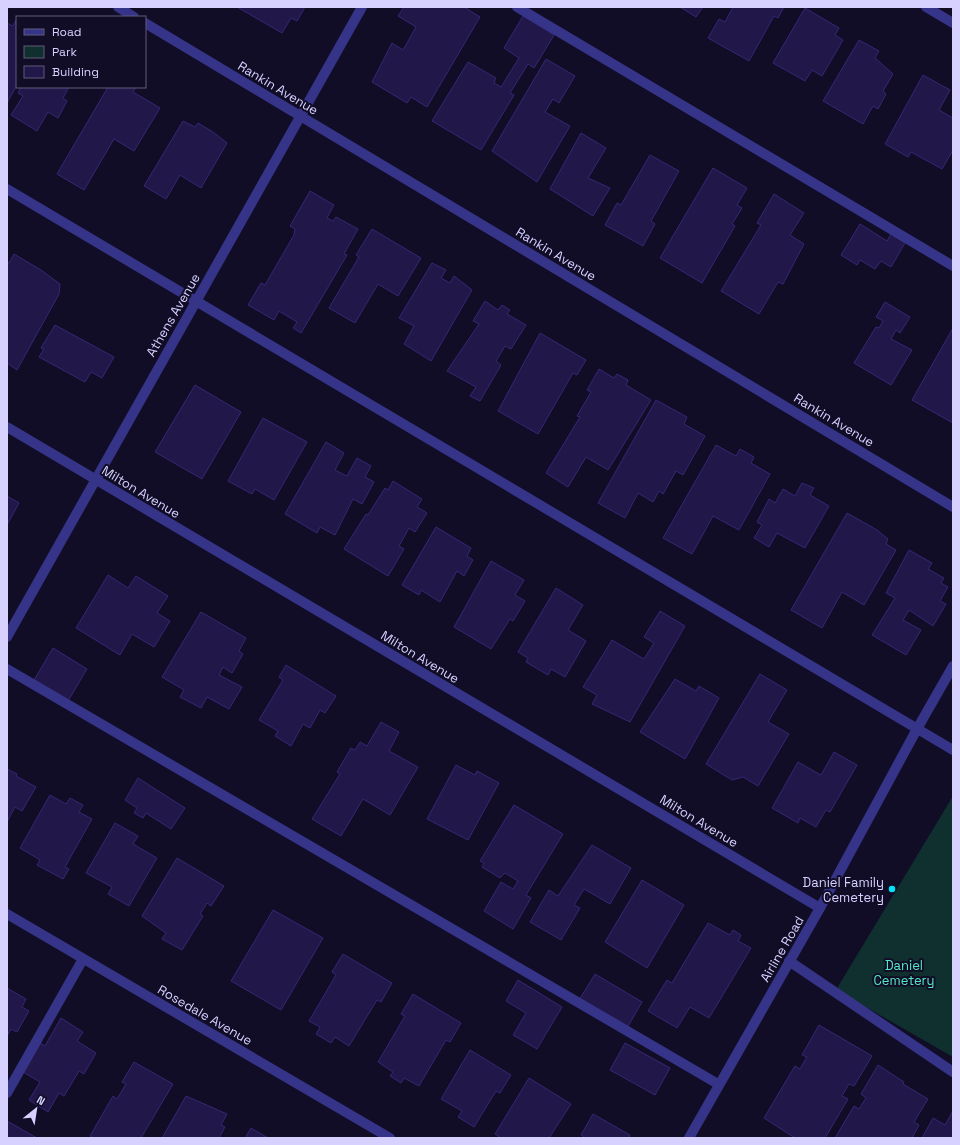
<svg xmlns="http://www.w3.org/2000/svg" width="960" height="1145" viewBox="0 0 960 1145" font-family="'Space Grotesk',sans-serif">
	<rect width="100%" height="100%" fill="#110d26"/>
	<path fill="#0f302f" d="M953 796V1057L836 990Z"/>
	<g fill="#211748" stroke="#362776">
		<path d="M237 7H305L297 21 291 18 282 33Z"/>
		<path d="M404 7H464L480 17 427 107 411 97 407 103 372 82 392 43 403 50 416 27 398 16Z"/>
		<path d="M680 7H703L696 17Z"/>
		<path d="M733 7H784L778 18 774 16 749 61 708 38 719 19 725 22Z"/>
		<path d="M805 8 839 28 835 35 843 40 822 76 812 70 805 81 773 63Z"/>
		<path d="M523 16 554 35 534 68 528 64 510 93 514 95 481 150 432 121 468 62 496 78 494 83 501 87 519 58 504 48Z"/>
		<path d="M16 20 17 85 7 103V23L13 26Z"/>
		<path d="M859 40 879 51 875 58 893 74 883 91 886 94 878 109 873 106 863 124 823 101Z"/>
		<path d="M546 59 575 76 559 103 553 99 545 112 570 126 537 182 492 151Z"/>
		<path d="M923 75 950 90 939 110 953 118V150L942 169 911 152 908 157 885 144Z"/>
		<path d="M21 87H69L63 98 67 101 58 118 48 112 37 131 11 115 23 96 18 93Z"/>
		<path d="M108 87H136L133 92 160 108 134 151 114 139 84 190 57 174Z"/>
		<path d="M183 121 195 127 198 123 213 132 227 143 201 188 180 175 166 199 144 186Z"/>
		<path d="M581 133 606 148 588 178 610 188 593 216 550 189Z"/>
		<path d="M650 155 679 171 651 221 655 224 643 246 605 225 617 203 621 205Z"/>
		<path d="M713 168 747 188 737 205 742 208 732 224 735 226 702 283 660 258Z"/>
		<path d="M310 191 334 205 327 218 333 221 336 217 358 229 344 254 347 255 301 333 293 328 297 322 279 311 274 320 248 305 261 283 265 285 294 235 295 229 290 226Z"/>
		<path d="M774 194 804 213 790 235 804 244 783 284 778 282 759 314 721 291 761 225 757 223Z"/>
		<path d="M860 224 887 241 891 234 905 243 891 267 881 261 875 269 860 260 857 265 841 255Z"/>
		<path d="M372 229 421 258 398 296 378 284 355 323 329 308 359 257 356 255Z"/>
		<path d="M14 254 41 270 60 284 59 294 17 370 7 363V262L9 263Z"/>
		<path d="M432 263 446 270 441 278 450 283 454 276 472 290 431 361 404 344 414 326 399 318Z"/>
		<path d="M485 301 498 310 502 305 510 310 507 314 526 325 511 349 505 346 496 361 501 365 480 401 470 396 476 387 447 371 479 324 473 321Z"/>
		<path d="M885 302 910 317 900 333 896 330 891 339 912 350 891 385 854 363 876 327 879 328 883 321 876 317Z"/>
		<path d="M55 325 114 357 102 378 91 372 85 382 39 357 44 349 41 348Z"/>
		<path d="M953 328V423L912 400Z"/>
		<path d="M540 333 586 360 577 375 573 373 538 434 498 411Z"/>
		<path d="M599 369 614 378 617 374 628 380 626 385 651 400 608 470 586 457 568 487 546 473 580 417 577 416 591 392 587 390Z"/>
		<path d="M195 385 241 412 202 479 155 452Z"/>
		<path d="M656 400 687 417 684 424 705 436 683 475 676 471 663 494 659 491 653 502 638 493 625 518 598 503Z"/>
		<path d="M263 418 307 442 274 500 255 489 252 494 228 481Z"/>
		<path d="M326 442 344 453 335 470 347 476 357 458 371 466 365 477 374 482 362 504 353 499 335 535 320 527 317 533 285 514Z"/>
		<path d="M716 445 736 456 740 449 754 457 751 463 770 474 739 530 713 516 692 554 663 538Z"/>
		<path d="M393 481 422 499 417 507 427 513 415 532 409 528 399 546 404 549 388 576 344 549 366 514 368 515 385 488 388 490Z"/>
		<path d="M802 483 814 488 810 495 829 506 805 548 777 533 769 547 754 538 762 525 757 522 769 499 775 503 783 489 795 496Z"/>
		<path d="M7 496 19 503 7 525Z"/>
		<path d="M847 513 877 530 888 539 886 544 896 550 864 605 842 592 822 628 791 610Z"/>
		<path d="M436 527 471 548 467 556 473 560 464 576 457 571 440 602 421 590 419 595 402 585Z"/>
		<path d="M909 550 932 563 928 569 944 578 941 583 948 587 940 601 946 604 933 626 909 610 903 620 921 630 906 655 872 635 895 598 886 593Z"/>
		<path d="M491 561 524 580 515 595 525 601 513 621 510 619 491 649 454 627Z"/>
		<path d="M108 575 128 588 136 576 168 596 157 613 170 621 154 647 132 634 120 655 76 628Z"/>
		<path d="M556 588 583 605 568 630 586 641 565 677 551 669 548 675 526 662 528 658 518 652Z"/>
		<path d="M660 611 685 626 630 722 592 704 597 695 583 687 612 640 644 659 654 643 644 637Z"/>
		<path d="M201 612 246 638 239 651 243 654 232 673 223 667 219 675 242 687 229 709 207 697 201 708 180 697 184 690 162 677Z"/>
		<path d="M53 648 87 669 68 701 34 680Z"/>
		<path d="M286 665 336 696 325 713 320 710 310 728 303 724 291 746 275 736 278 731 259 720 283 680 279 677Z"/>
		<path d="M760 674 787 690 768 722 789 734 758 786 743 777 732 780 706 764Z"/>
		<path d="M675 679 696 691 699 686 719 698 685 759 640 732Z"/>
		<path d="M381 722 399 732 389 751 418 767 390 815 363 799 341 836 312 819 340 774 337 772 351 748 355 750 360 742 367 746Z"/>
		<path d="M834 752 857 765 830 812 826 810 816 827 800 818 798 823 772 808 798 762 821 775Z"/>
		<path d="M456 765 475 775 477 771 499 783 468 840 427 819Z"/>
		<path d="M7 769 17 774 16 776 36 787 22 811 15 807 7 822Z"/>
		<path d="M138 778 185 808 171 829 146 813 143 818 134 813 137 808 125 800Z"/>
		<path d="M50 795 66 804 70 798 83 805 79 812 92 819 65 867 69 869 63 879 37 865 40 860 20 848Z"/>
		<path d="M514 805 563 834 526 895 531 898 513 929 484 911 501 882 513 889 518 881 505 873 500 878 482 867 484 863 480 861Z"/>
		<path d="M115 823 138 836 133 844 157 858 129 906 108 894 112 887 86 873Z"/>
		<path d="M592 845 631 868 610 904 584 889 574 905 580 908 561 940 530 922 549 890 558 896Z"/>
		<path d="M177 858 224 886 211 906 207 903 200 914 203 916 182 950 162 939 166 933 142 916Z"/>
		<path d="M642 880 684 905 647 968 605 942Z"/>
		<path d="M273 910 323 938 281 1010 231 981Z"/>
		<path d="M708 923 730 935 733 930 741 935 738 941 751 948 709 1018 690 1007 677 1028 648 1011 667 980 672 983Z"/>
		<path d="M343 954 392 983 381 1002 377 1000 349 1046 335 1037 331 1043 316 1034 320 1027 309 1021 336 975 332 972Z"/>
		<path d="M595 974 642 1002 627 1028 579 1000Z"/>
		<path d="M518 980 562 1007 537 1049 513 1035 526 1013 506 1001Z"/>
		<path d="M7 988 26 999 22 1007 29 1011 17 1032 11 1029 7 1036Z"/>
		<path d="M413 994 461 1023 450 1042 446 1040 419 1086 404 1078 401 1083 390 1076 393 1072 378 1062 405 1016 401 1014Z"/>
		<path d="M61 1018 83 1032 77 1041 96 1053 84 1074 79 1071 64 1096 59 1093 48 1112 29 1100 40 1082 23 1072 40 1043 45 1046Z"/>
		<path d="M819 1025 872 1056 854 1086 849 1084 842 1096 848 1099 825 1138H795L764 1118 795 1066 800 1069 807 1057 802 1055Z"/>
		<path d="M625 1043 670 1068 655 1095 610 1070Z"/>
		<path d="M470 1050 511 1075 500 1093 496 1091 474 1127 458 1117 462 1111 441 1099Z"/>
		<path d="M134 1062 173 1084 141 1138H94L90 1136 113 1096 117 1099 126 1084 122 1082Z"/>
		<path d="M878 1065 904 1082 903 1084 928 1099 914 1122 919 1125 912 1138H835L854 1106 859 1109 866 1098 861 1094Z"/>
		<path d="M529 1078 571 1104 549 1138H501L495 1134Z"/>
		<path d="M186 1096 227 1114 221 1125 225 1127 219 1138H162Z"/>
		<path d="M953 1111V1138H922L933 1118 945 1125Z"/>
		<path d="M593 1114 630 1135 629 1138H584V1137L581 1135Z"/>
		<path d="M7 1121 37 1138H7Z"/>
		<path d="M251 1128 268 1138H245Z"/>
	</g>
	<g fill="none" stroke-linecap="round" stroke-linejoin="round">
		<g stroke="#363488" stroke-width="10">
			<path d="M118 7 134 17"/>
			<path d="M517 7 953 266"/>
			<path d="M926 7 953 23"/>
			<path d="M145 23 953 507"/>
			<path d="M7 189 953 750"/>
			<path d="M7 427 820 908"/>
			<path d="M7 637 362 7"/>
			<path d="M7 669 718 1084"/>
			<path d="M7 914 390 1138"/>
			<path d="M789 961 953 1072"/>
			<path d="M7 1093 83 959"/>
			<path d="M689 1138 820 908 917 729 953 666"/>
		</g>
	</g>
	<circle fill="#00e5fc" stroke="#110d26" stroke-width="1.5" cx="892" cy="889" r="4"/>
	<g text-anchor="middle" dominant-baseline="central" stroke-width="4" stroke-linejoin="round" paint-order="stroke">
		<g font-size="13" fill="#d6d1ff" stroke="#110d26">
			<text transform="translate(278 88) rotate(31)">Rankin Avenue</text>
			<text transform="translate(556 254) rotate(31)">Rankin Avenue</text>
			<text transform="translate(173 315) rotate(-60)">Athens Avenue</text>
			<text transform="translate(834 420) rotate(31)">Rankin Avenue</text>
			<text transform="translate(141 492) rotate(31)">Milton Avenue</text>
			<text transform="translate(420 657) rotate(31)">Milton Avenue</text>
			<text transform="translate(699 821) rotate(31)">Milton Avenue</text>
			<text transform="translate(782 949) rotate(-60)">Airline Road</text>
			<text transform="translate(205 1015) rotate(30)">Rosedale Avenue</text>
		</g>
		<g font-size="13" fill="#d6d1ff" stroke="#110d26" text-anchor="end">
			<text x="884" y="882">Daniel Family<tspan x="884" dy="15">Cemetery</tspan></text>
		</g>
		<g font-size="13" fill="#53e9c2" stroke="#110d26">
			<text x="904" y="965">Daniel<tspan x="904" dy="15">Cemetery</tspan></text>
		</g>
	</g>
	<rect width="960" height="1145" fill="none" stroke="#d6d1ff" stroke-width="16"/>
	<rect x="16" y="16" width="130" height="72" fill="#110d26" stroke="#605b7d"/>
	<rect x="24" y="29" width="20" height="6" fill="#363488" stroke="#605b7d"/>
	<text x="52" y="36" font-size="12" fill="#d6d1ff">Road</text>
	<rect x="24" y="46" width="20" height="12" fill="#0f302f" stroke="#605b7d"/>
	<text x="52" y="56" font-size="12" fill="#d6d1ff">Park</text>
	<rect x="24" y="66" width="20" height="12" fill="#211748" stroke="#605b7d"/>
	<text x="52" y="76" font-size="12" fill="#d6d1ff">Building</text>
	<g transform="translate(36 1109) rotate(30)" stroke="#110d26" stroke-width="3" paint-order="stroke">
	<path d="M0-3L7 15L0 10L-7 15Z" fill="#d6d1ff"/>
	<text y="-6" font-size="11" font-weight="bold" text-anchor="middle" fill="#d6d1ff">N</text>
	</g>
</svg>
